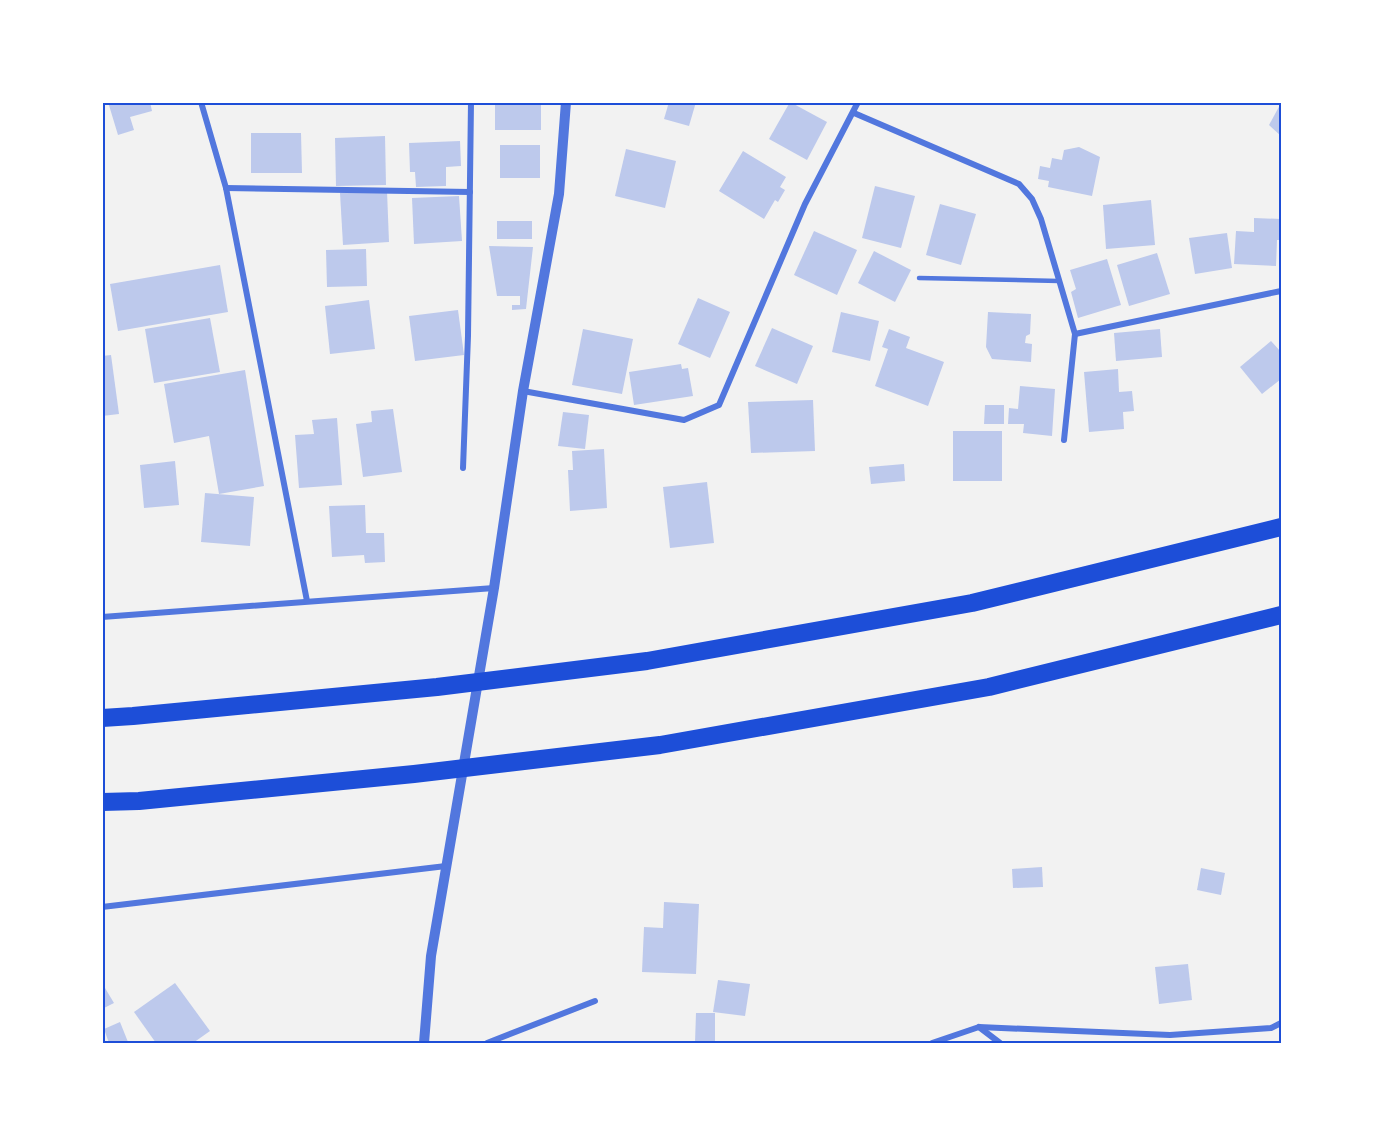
<svg xmlns="http://www.w3.org/2000/svg" width="1383" height="1145" viewBox="0 0 1383 1145" font-family="Rubik,sans-serif">
	<rect width="100%" height="100%" fill="#f2f2f2"/>
	<g fill="#bdc9ec">
		<path d="M108 102H150L152 111 130 117 134 130 118 135Z"/>
		<rect x="495" y="102" width="46" height="28"/>
		<path d="M669 102H696L689 126 664 119Z"/>
		<path d="M790 102 827 122 807 160 769 139Z"/>
		<path d="M1281 103V136L1269 125Z"/>
		<path d="M251 133H301L302 173H251Z"/>
		<path d="M385 136 386 185 336 186 335 138Z"/>
		<path d="M460 141 461 166 446 167V186L416 187 415 172H410L409 143Z"/>
		<rect x="500" y="145" width="40" height="33"/>
		<path d="M1079 147 1100 157 1092 196 1048 187 1049 181 1038 179 1040 166 1050 168 1052 158 1062 160 1064 150Z"/>
		<path d="M626 149 676 161 665 208 615 196Z"/>
		<path d="M743 151 786 177 780 187 785 190 778 202 775 200 764 219 719 191Z"/>
		<path d="M875 186 915 196 901 248 862 238Z"/>
		<path d="M387 191 389 242 343 245 340 193Z"/>
		<path d="M459 196 462 241 414 244 412 198Z"/>
		<path d="M1151 200 1155 245 1106 249 1103 205Z"/>
		<path d="M940 204 976 214 961 265 926 255Z"/>
		<path d="M1254 218 1281 219V240H1277L1276 266 1234 264 1236 231 1254 232Z"/>
		<rect x="497" y="221" width="35" height="18"/>
		<path d="M814 231 857 250 837 295 794 275Z"/>
		<path d="M1227 233 1232 268 1195 274 1189 238Z"/>
		<path d="M489 246 533 247 526 309 512 310V305H520V296H497Z"/>
		<path d="M366 249 367 286 327 287 326 250Z"/>
		<path d="M874 251 911 270 895 302 858 283Z"/>
		<path d="M1157 253 1170 294 1129 306 1117 265Z"/>
		<path d="M1107 259 1121 305 1078 318 1071 292 1076 289 1070 270Z"/>
		<path d="M220 265 228 312 118 331 110 284Z"/>
		<path d="M698 298 730 312 710 358 678 344Z"/>
		<path d="M369 300 375 349 330 354 325 306Z"/>
		<path d="M458 310 464 355 415 361 409 316Z"/>
		<path d="M841 312 879 321 870 361 832 352Z"/>
		<path d="M988 312 1031 314 1030 334 1026 336 1025 343 1032 344 1031 362 992 359 986 347Z"/>
		<path d="M210 318 220 372 154 383 145 329Z"/>
		<path d="M772 328 813 346 797 384 755 366Z"/>
		<path d="M583 329 633 339 622 394 572 385Z"/>
		<path d="M889 329 910 337 906 348 944 362 928 406 875 386 888 349 882 347Z"/>
		<path d="M1160 329 1162 357 1116 361 1114 333Z"/>
		<path d="M1271 341 1281 352V379L1262 394 1240 367Z"/>
		<path d="M111 355 119 414 102 416V356Z"/>
		<path d="M681 364 682 369 688 368 693 396 634 405 629 372Z"/>
		<path d="M1118 369 1119 392 1132 391 1134 411 1123 412 1124 429 1089 432 1084 372Z"/>
		<path d="M245 370 264 486 219 494 209 436 174 443 164 384Z"/>
		<path d="M1020 386 1055 389 1052 436 1023 433 1024 424H1008L1009 408 1018 409Z"/>
		<path d="M813 400 815 451 751 453 748 402Z"/>
		<path d="M985 405H1004V424H984Z"/>
		<path d="M393 409 402 472 363 477 356 424 372 422 371 411Z"/>
		<path d="M563 412 589 415 585 449 558 446Z"/>
		<path d="M337 418 342 485 299 488 295 435 314 434 312 420Z"/>
		<rect x="953" y="431" width="49" height="50"/>
		<path d="M604 449 607 508 570 511 568 470H573L572 451Z"/>
		<path d="M175 461 179 505 144 508 140 465Z"/>
		<path d="M904 464 905 481 871 484 869 467Z"/>
		<path d="M707 482 714 543 670 548 663 487Z"/>
		<path d="M205 493 254 497 250 546 201 542Z"/>
		<path d="M365 505 366 533H384L385 562 365 563 364 555 332 557 329 506Z"/>
		<path d="M1042 867 1043 887 1013 888 1012 869Z"/>
		<path d="M1201 868 1225 873 1221 895 1197 890Z"/>
		<path d="M664 902 699 904 696 974 642 972 644 927 663 928Z"/>
		<path d="M1188 964 1192 1000 1159 1004 1155 967Z"/>
		<path d="M718 980 750 984 745 1016 713 1012Z"/>
		<path d="M102 983 114 1003 102 1009Z"/>
		<path d="M175 983 210 1031 193 1043H156L134 1012Z"/>
		<path d="M696 1013H715V1043H695Z"/>
		<path d="M120 1022 128 1042 109 1043 104 1029Z"/>
	</g>
	<g fill="none" stroke-linecap="round" stroke-linejoin="round">
		<path stroke="#5277de" stroke-width="4.5" d="M919 278 1059 281"/>
		<g stroke="#5277de" stroke-width="6">
			<path d="M201 102 226 188 307 601"/>
			<path d="M854 113 1019 184 1032 199 1041 219 1075 334 1064 440"/>
			<path d="M226 188 470 192"/>
			<path d="M1075 334 1281 291"/>
			<path d="M523 391 684 420 719 405 805 204 858 102"/>
			<path d="M463 468 468 336 471 102"/>
			<path d="M102 617 494 588"/>
			<path d="M102 907 446 866"/>
			<path d="M979 1027 1000 1043"/>
			<path d="M487 1043 595 1001"/>
			<path d="M932 1043 979 1027 1170 1035 1271 1028 1281 1023"/>
		</g>
		<path stroke="#5277de" stroke-width="10" d="M424 1043 431 956 494 588 523 391 559 194 566 102"/>
		<g stroke="#1d4ed8" stroke-width="18">
			<path d="M102 718 133 716 437 687 647 661 972 603 1281 527"/>
			<path d="M102 802 139 801 414 774 660 745 989 687 1281 615"/>
		</g>
	</g>
	<rect width="1383" height="1145" fill="none" stroke="#ffffff" stroke-width="207"/>
	<rect x="104" y="104" width="1176" height="938" fill="none" stroke="#1d4ed8" stroke-width="2"/>
</svg>
